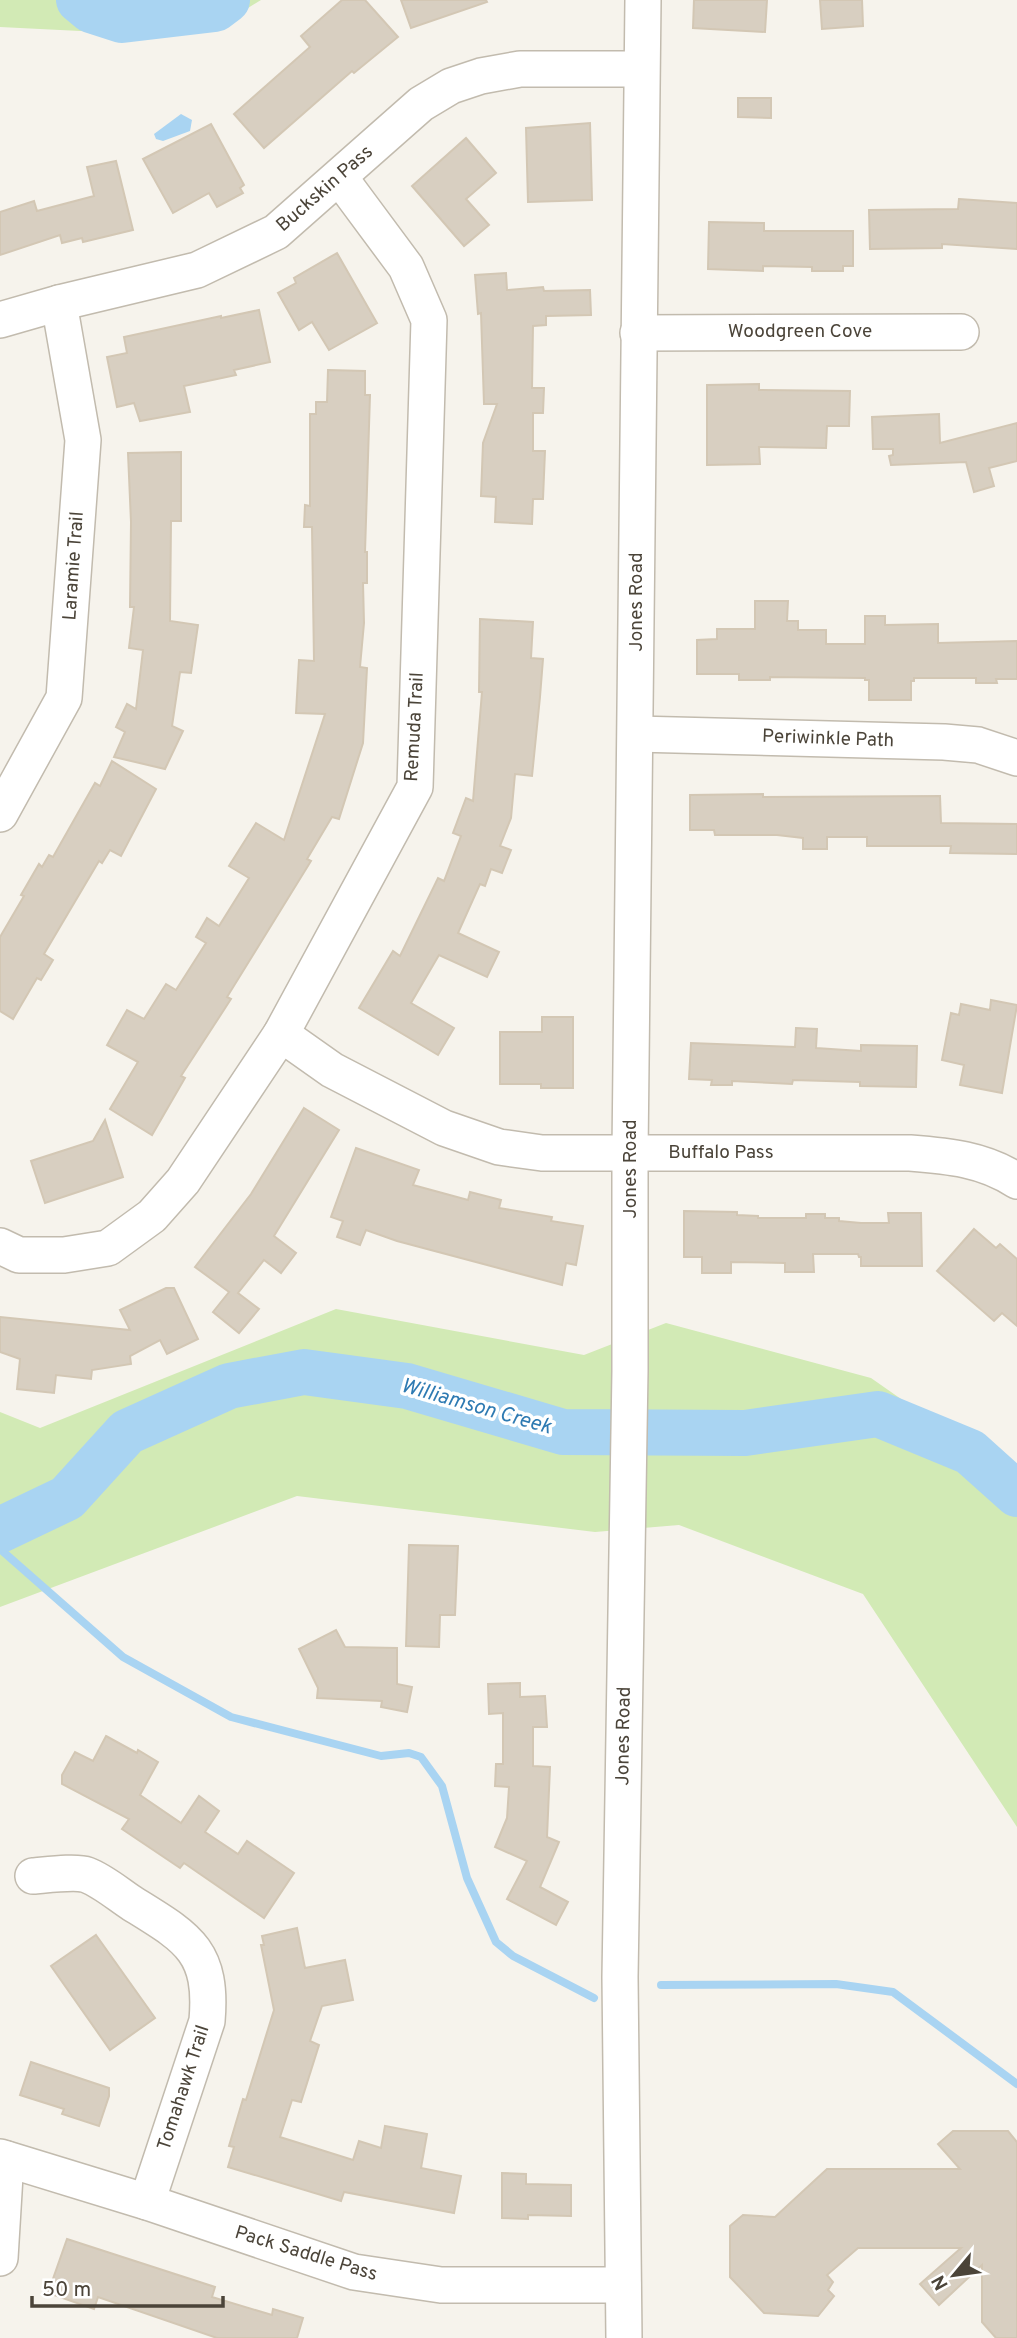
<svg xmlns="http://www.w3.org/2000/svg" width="1017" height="2338" viewBox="0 0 1017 2338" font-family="Overpass,sans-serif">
	<rect width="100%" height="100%" fill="#f6f3ec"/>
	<g fill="#d2eab5">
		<path d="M0 0H261L230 19 160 35 0 27Z"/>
		<path d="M336 1309 584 1355 666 1323 871 1378 1017 1480V1827L863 1594 679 1525 595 1532 297 1496 0 1607V1412L40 1428Z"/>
	</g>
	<path fill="#a9d4f2" d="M181 114 192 120 190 131 163 141 156 139 154 134Z"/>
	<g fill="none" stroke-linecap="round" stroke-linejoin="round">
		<g stroke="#a9d4f2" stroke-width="8">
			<path d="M0 1549 123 1657 231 1717 381 1756 409 1753 421 1757 442 1786 467 1878 496 1942 513 1956 594 1998"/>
			<path d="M661 1985 836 1984 893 1992 1017 2084"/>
		</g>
		<g stroke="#a9d4f2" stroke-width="46">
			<path d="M79 0 91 10 122 20 215 9 227 0"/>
			<path d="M0 1530 67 1498 127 1432 229 1386 304 1372 407 1386 563 1432 745 1433 878 1414 970 1452 1017 1494"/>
		</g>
	</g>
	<g fill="#d8cfc1" stroke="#d3c7b4" stroke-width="2">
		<path d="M342 0H365L398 37 354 73 352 71 264 148 234 114 310 47 301 36Z"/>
		<path d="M401 0H486L487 2 411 28Z"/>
		<path d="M694 0H767L765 32 693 28Z"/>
		<path d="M820 0H862L863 26 822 29Z"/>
		<path d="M738 98H771V118L738 117Z"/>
		<path d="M590 123 592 200 528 202 526 128Z"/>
		<path d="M211 124 244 185 240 188 243 193 217 207 209 193 173 213 143 159Z"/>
		<path d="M466 138 496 173 466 199 489 225 464 246 412 186Z"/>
		<path d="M116 161 133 230 83 242 82 238 62 243 60 235 0 255V212L34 201 37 211 94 196 87 167Z"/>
		<path d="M959 199 1017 203V249L942 244V248L870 249 869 210 958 209Z"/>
		<path d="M709 222 764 223V231H853V266H843V271H812V267L763 266V271L708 269Z"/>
		<path d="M337 253 377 323 329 350 312 322 299 330 278 293 296 283 294 278Z"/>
		<path d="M506 273 507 290 543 287 544 291 590 290 591 315 546 316V325L533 326 532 388H544L543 413H533V451H545L543 499H533L532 524 495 522 496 497 481 496 483 443 497 404H484L481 313 478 314 475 275Z"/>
		<path d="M259 310 270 362 234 370 236 375 184 386 190 412 140 421 134 403 117 407 107 357 127 353 124 337 221 316V318Z"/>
		<path d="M328 370 365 371V395H370L365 552H367V583H363L364 623 360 667 367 668 363 743 339 819 332 817 307 859 311 861 227 997 231 999 181 1076 185 1078 152 1135 110 1109 138 1062 107 1045 127 1010 144 1019 166 984 176 990 206 943 196 937 207 918 219 926 249 878 229 866 256 823 284 840 325 714 296 713 299 660 314 661 312 527H304L305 505 310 506V414H316V402H327Z"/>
		<path d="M759 384V390L850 391 849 426H827L826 448 759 447 760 464 707 465V385Z"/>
		<path d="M939 414 940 443 1017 423V461L989 468 994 486 974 492 966 462 891 465 889 456 893 455V449H873L872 417Z"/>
		<path d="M181 452V521H171L170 621 198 625 191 673 180 672 172 726 183 731 165 769 114 757 125 732 116 727 127 704 136 709 143 650 129 648 134 607H130L131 522 128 453Z"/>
		<path d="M755 601H788L787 621H798V630H826V644H865V616H885V625L938 624V643L1017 641V679H996L997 683H976V678H914V681H911V700H869V680H865V678L770 677V680H739V674H697V640L717 639V629H755Z"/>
		<path d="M480 619 533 622 531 658 543 659 540 697 532 776 515 774 511 818 500 846 511 850 502 873 491 869 485 886 480 884 458 933 499 952 487 977 439 955 411 1003 454 1028 438 1055 359 1008 393 951 400 956 438 878 444 881 461 836 453 833 466 798 473 801 482 692H479Z"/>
		<path d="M112 761 156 789 121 856 110 850 102 863 99 861 44 954 53 960 41 980 37 978 13 1019 0 1011V937L24 896 21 895 39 864 42 867 49 855 53 857 95 783 100 786Z"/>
		<path d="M763 794V797L940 796 941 823 1017 824V854L950 853 951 846H867V837H827V849H803V838L777 835H715L714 830H690V795Z"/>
		<path d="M991 1000 1017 1005 1002 1093 960 1085 964 1065 942 1060 951 1013 959 1015 961 1004 990 1010Z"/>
		<path d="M542 1017H573V1088H541V1084H500V1032H542Z"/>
		<path d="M796 1028 817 1029 816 1048 861 1051V1045L917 1046 916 1087 860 1086V1082L793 1080 792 1084 732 1081V1085H711L712 1080 689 1079 691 1043 795 1047Z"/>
		<path d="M304 1108 339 1130 274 1236 296 1253 281 1273 264 1260 238 1293 259 1309 239 1333 213 1312 229 1292 195 1267 251 1194Z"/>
		<path d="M105 1120 123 1177 45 1203 31 1161 93 1141Z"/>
		<path d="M356 1148 419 1170 413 1185 468 1200 470 1192 501 1200 499 1208 552 1217 551 1221 583 1226 576 1265 566 1263 562 1285 397 1241 366 1230 360 1245 337 1237 343 1221 331 1217Z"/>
		<path d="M684 1211 737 1212V1215L758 1216V1218H806V1214H825V1218H839V1221L861 1223H889L888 1213H921L922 1266H861V1257H859L858 1254H813L814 1272H785V1263L731 1262V1273H702V1257H684Z"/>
		<path d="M974 1229 996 1248 1000 1244 1017 1259V1326L1002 1313 994 1321 937 1271Z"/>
		<path d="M166 1288H174L198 1339 167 1354 160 1340 130 1356 131 1364 92 1370 91 1379 56 1375 54 1393 17 1389 20 1359 0 1352V1317L130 1330 120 1310Z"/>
		<path d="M409 1545 458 1546 455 1615H440L439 1647 406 1646Z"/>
		<path d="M336 1630 345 1647 397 1648V1684L412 1687 407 1712 381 1707 382 1701 317 1698 318 1688 299 1649Z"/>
		<path d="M520 1683V1697L545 1696 547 1727H533V1766L550 1767 547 1837 559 1842 540 1887 568 1902 556 1925 507 1899 527 1861 495 1847 507 1818 509 1787 495 1786 496 1764H503V1713L489 1714 488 1684Z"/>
		<path d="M106 1736 137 1753 138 1750 158 1762 140 1795 181 1823 199 1796 219 1811 205 1832 238 1854 247 1841 294 1873 264 1918 184 1863 180 1868 122 1829 129 1819 62 1784V1775L75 1752 93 1761Z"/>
		<path d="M297 1928 305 1968 345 1960 353 2000 322 2006 310 2041 319 2045 301 2102 292 2100 280 2137 353 2160 359 2141 381 2148 385 2126 427 2134 421 2168 461 2176 454 2213 344 2192 341 2201 228 2167 234 2147 229 2146 243 2099 246 2100 274 2010 261 1945H264L262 1936Z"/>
		<path d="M96 1935 155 2018 110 2050 51 1966Z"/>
		<path d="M31 2062 109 2088V2096L99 2126 62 2114 64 2109 20 2095Z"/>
		<path d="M953 2131H1008L1017 2142V2338H996L982 2322V2265L939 2305 920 2284 961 2248H858L827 2275 833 2282 828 2290 834 2296 818 2316 764 2313 730 2277V2226L743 2215 775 2217 827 2169H960L938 2144Z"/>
		<path d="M502 2173 526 2174V2184L571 2185V2216L528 2215V2219L502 2218Z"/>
		<path d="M67 2239 215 2287 212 2297 272 2315 273 2309 303 2318 297 2338H217L98 2297 94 2309 48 2293Z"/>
	</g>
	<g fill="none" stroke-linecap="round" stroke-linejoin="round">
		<defs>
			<g id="minor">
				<path d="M0 320 59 303 197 270 276 232 421 104 451 86 481 76 520 69H641"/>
				<path d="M638 333 961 332"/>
				<path d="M636 734 944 742 978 745 1017 758"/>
				<path d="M0 814 64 698 83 440 59 303"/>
				<path d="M281 1034 332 1070 444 1128 499 1147 542 1153H910C948 1156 984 1159 1017 1181"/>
				<path d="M0 1246 19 1255H64L108 1248 152 1216 183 1181 281 1034 415 787 429 320 406 267 340 178"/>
				<path d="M33 1876C46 1875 76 1871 87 1875 103 1881 119 1895 133 1904 188 1938 213 1951 207 2021L147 2202"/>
				<path d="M0 2157 147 2202 354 2272 441 2285H623"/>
				<path d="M0 2258 6 2159"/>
				<path d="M624 2338 620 1977 630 1371V1152L643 0"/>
			</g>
		</defs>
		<use href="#minor" stroke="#c2bbae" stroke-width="38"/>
		<use href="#minor" stroke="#fff" stroke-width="35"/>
	</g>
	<g text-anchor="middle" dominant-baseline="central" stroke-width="7" stroke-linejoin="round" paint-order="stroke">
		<g font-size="19" fill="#4b4439" stroke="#fff">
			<text transform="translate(325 189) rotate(-41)">Buckskin Pass</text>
			<text x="800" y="332">Woodgreen Cove</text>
			<text transform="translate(74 566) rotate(-86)">Laramie Trail</text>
			<text transform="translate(637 602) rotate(-90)">Jones Road</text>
			<text transform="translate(415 727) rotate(-87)">Remuda Trail</text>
			<text transform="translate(828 739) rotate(2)">Periwinkle Path</text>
			<text x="721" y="1153">Buffalo Pass</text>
			<text transform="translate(631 1169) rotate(-90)">Jones Road</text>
			<text transform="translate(624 1736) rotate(-89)">Jones Road</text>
			<text transform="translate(184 2088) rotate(-72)">Tomahawk Trail</text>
			<text transform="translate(306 2254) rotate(17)">Pack Saddle Pass</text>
		</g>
		<g font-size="21" font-style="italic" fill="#2e7ab2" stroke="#fff">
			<text transform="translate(476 1407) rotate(16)">Williamson Creek</text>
		</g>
	</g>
	<g transform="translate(954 2275) rotate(241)" stroke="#ffffff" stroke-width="5" paint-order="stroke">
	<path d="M0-5L12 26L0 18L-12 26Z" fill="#4b4439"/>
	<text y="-10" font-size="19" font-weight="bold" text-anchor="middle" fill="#4b4439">N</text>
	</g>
	<path d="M32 2296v10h191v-10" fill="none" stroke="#4b4439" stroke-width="3.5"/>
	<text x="42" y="2296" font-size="21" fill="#4b4439" stroke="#ffffff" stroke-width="5" paint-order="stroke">50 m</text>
</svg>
